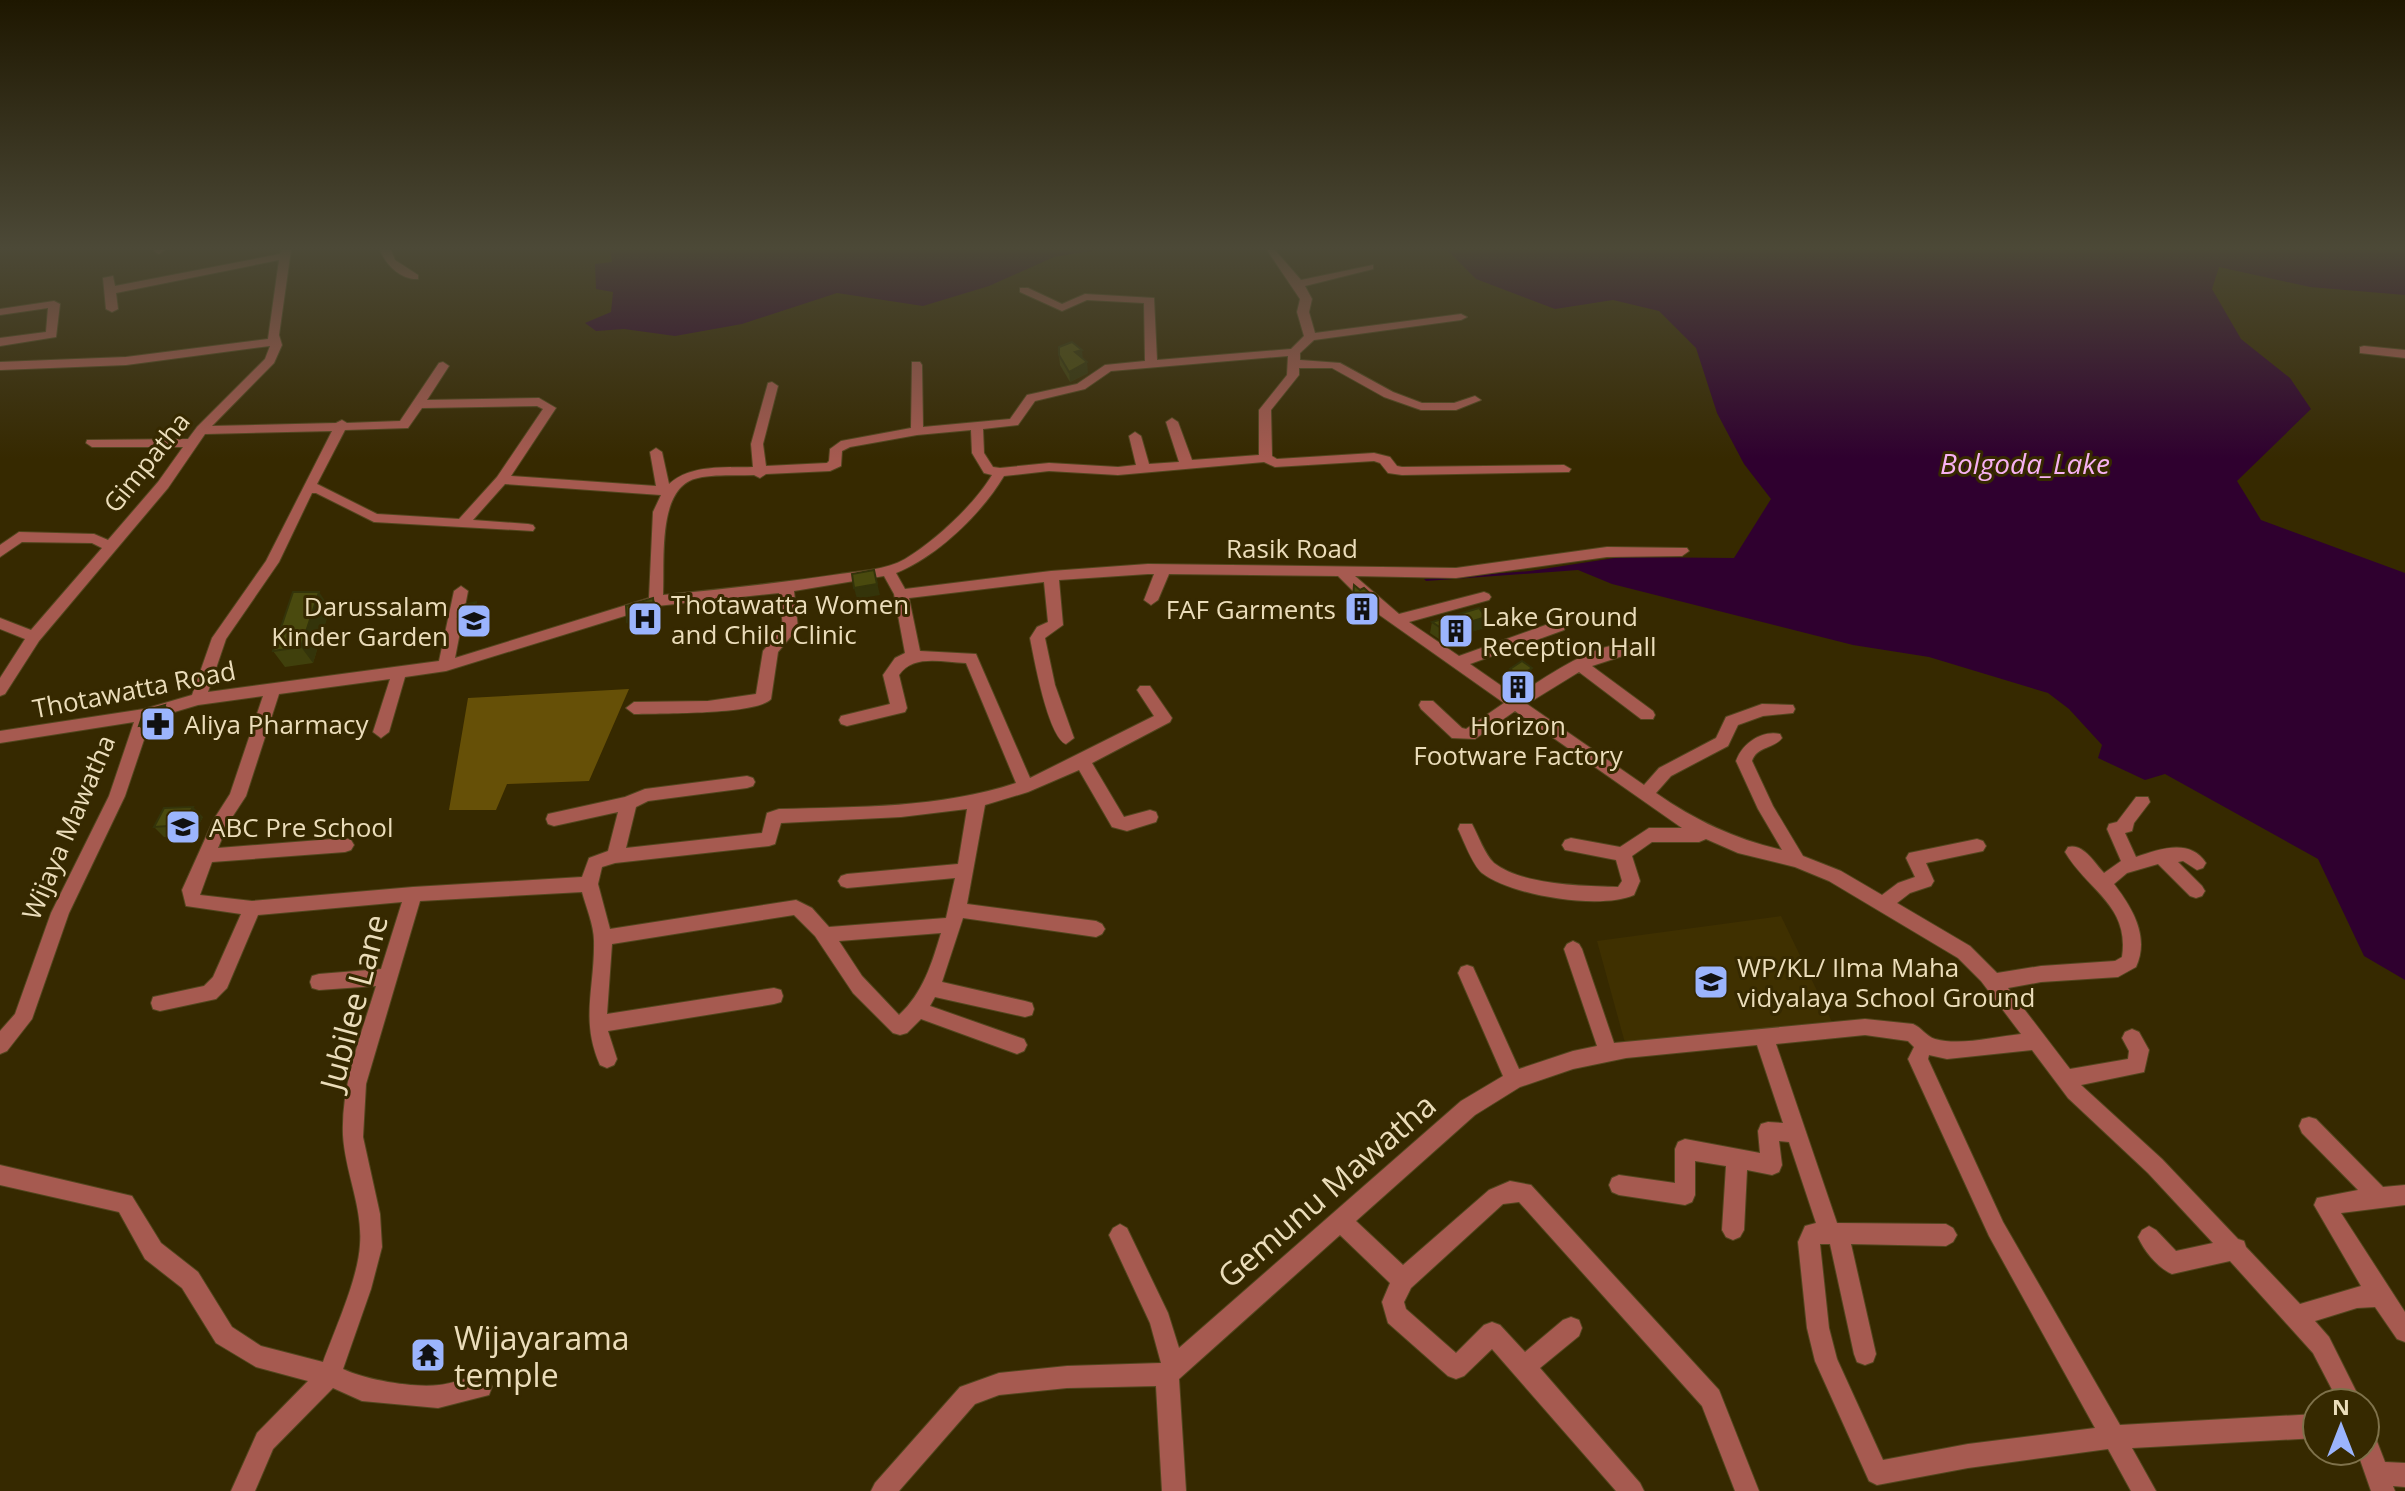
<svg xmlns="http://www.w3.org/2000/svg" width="2405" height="1491" viewBox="0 0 2405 1491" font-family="'Open Sans',sans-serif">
	<rect width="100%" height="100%" fill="#362900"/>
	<path fill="#3f3000" d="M1781 916 1833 1024 1625 1043 1597 941Z"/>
	<path fill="#665007" d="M629 689 589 781 507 784 496 810H449L468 698Z"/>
	<g fill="#2f002f">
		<path d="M610 250H1097L1054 257 989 286 923 306 837 293 742 324 675 336 624 329 596 331 585 323 611 312 613 292 596 289 595 264 612 262Z"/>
		<path d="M1447 250H2405V295L2310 287 2219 267 2212 289 2241 339 2290 378 2311 409 2237 481 2261 520 2405 573V980L2364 956 2318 859 2165 774 2145 780 2098 758 2102 745 2069 709 2048 693 1929 657 1853 645 1612 584 1578 570 1426 581 1424 579 1530 571 1621 557 1734 558 1771 499 1744 464 1717 413 1696 348 1659 311 1613 300 1555 309 1476 279Z"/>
	</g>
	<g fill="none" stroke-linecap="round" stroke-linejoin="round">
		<defs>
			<g id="minor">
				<path d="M165 250 159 254 154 251V250Z"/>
				<path d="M281 250H291L279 335 282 345 274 363 212 426 336 423 342 420 347 423 400 421 439 363 443 362 449 366 427 400 539 398 556 408 511 476 656 486 650 452 656 448 662 452 669 484C691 464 724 468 753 467L751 444 768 383 772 382 778 386 763 444 766 466 827 463 829 461 830 449 841 441 911 428 912 362H920L922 365 923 427 1010 419 1027 395 1077 384 1105 365 1145 361 1144 303 1087 300 1062 311 1020 292V288H1028L1062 304 1085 294 1154 298 1157 360 1291 349 1304 336 1297 312 1300 299 1267 250H1275L1301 280 1373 265V269L1305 286 1312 299 1309 312 1315 333 1461 314 1467 317 1461 320 1314 340 1300 353V360L1340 363 1393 392 1422 403H1454L1475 396 1481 400 1456 410H1421L1384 397 1332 368H1299V375L1271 410 1272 456 1277 459 1374 453 1390 457 1397 466 1402 467 1564 465 1571 469 1569 472 1402 475 1388 473 1380 463 1374 461 1275 467 1264 462 1118 475 1049 471 1004 476C982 513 937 557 896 573L905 589 1051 571 1148 564 1456 568 1607 547 1687 548 1689 551 1682 556 1607 557 1456 578 1355 576 1399 614 1484 592 1489 594 1491 597 1489 600 1409 622 1459 656 1554 622H1564L1566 626 1564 630 1470 664 1516 696C1543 679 1600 638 1632 645L1634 649 1632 653 1592 666 1653 711 1655 715 1653 719H1641L1579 672 1527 704 1644 785 1659 768 1716 738 1726 717 1762 704 1793 705 1795 709 1793 713 1763 716 1738 725 1728 746 1671 776 1656 793C1696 821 1735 839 1782 850L1758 809 1736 761C1742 744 1761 730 1780 734L1782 738C1774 749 1757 746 1752 761L1773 806 1803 856 1841 871 1882 895 1898 883 1915 877 1906 858 1909 853 1977 839 1983 841 1986 846 1983 851 1926 863 1934 881 1931 886 1910 893 1897 903 1970 946 1997 973 2041 966 2115 961 2122 957C2130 905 2087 890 2065 852L2068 847C2083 843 2094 862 2104 873L2121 861 2107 829 2109 824 2117 822 2136 797H2148L2150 802 2134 823 2132 831 2125 833 2136 857C2160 849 2190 838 2206 863L2203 868 2197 870 2183 861 2178 862 2202 886 2205 891 2202 896 2196 898 2190 896 2158 864 2127 873 2114 884C2132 907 2150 937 2136 967L2118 977 2041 982 2008 988 2070 1069 2128 1059 2129 1051 2122 1038 2125 1032 2132 1029 2139 1032 2149 1050 2144 1072 2081 1085 2162 1159 2238 1239 2244 1241 2246 1247 2300 1304 2361 1286 2314 1205 2317 1198 2358 1190 2302 1133 2299 1126 2302 1119 2309 1117 2316 1119 2383 1187 2405 1185V1205L2341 1213 2405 1312V1342L2397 1339 2375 1307 2357 1308 2315 1321 2329 1337 2362 1403H2339L2313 1353 2230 1261 2172 1274C2158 1268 2144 1251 2138 1237L2142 1230 2149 1226 2156 1230 2176 1251 2213 1243 2148 1173 2068 1098 2032 1050 1947 1059 1929 1055 1928 1059 2003 1222 2120 1425 2317 1414V1438L2132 1448 2156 1491H2131L2108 1449 1968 1468 1877 1485 1869 1481 1815 1361 1807 1328 1798 1242 1805 1226 1816 1223 1789 1142 1779 1141 1782 1165 1779 1172 1772 1175 1747 1170 1744 1230 1740 1237 1733 1240 1726 1237 1722 1230 1726 1166 1695 1161V1195L1692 1202 1685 1205 1619 1195 1612 1192 1609 1185 1612 1178 1619 1175 1675 1183V1149L1678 1142 1685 1139 1760 1153 1758 1131 1761 1124 1768 1122 1783 1123 1757 1045 1626 1058 1573 1069 1520 1087 1475 1115 1356 1221 1403 1265 1489 1190 1510 1181 1531 1185 1719 1390 1759 1491H1735L1702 1406 1519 1202 1503 1204 1411 1288 1404 1302 1406 1309 1456 1353 1484 1325 1492 1322 1500 1325 1525 1352 1563 1320 1571 1317 1579 1320 1582 1328 1579 1336 1540 1368 1640 1483 1644 1491H1616L1492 1349 1464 1376 1456 1379 1448 1376 1388 1323 1382 1302 1390 1283 1340 1235 1179 1379 1186 1491H1162L1156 1386 1067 1388 999 1395 975 1404 899 1491H871L875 1483 960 1387 999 1373 1067 1366 1161 1363 1150 1323 1109 1235 1113 1228 1120 1224 1127 1228 1168 1313 1179 1348 1461 1101 1503 1076 1458 973 1461 967 1467 965 1473 967 1519 1069 1573 1051 1597 1046 1564 949 1567 944 1573 941 1579 944 1582 949 1614 1043 1865 1019 1913 1024C1922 1028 1926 1036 1935 1039 1960 1046 1994 1037 2021 1034L1981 981 1958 958 1829 881 1795 867 1738 853 1706 839 1699 842H1652L1632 856 1640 881 1634 895C1601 910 1512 896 1482 873 1472 864 1464 841 1458 829L1460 824H1472C1478 835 1485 855 1494 863 1522 885 1583 886 1618 887L1622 881 1616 860 1565 850 1562 845 1565 840 1571 838 1620 847 1649 828H1682L1515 711 1475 739 1452 738 1421 709 1419 705 1421 701H1433L1462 728 1466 729 1504 703 1371 609 1338 576 1169 574 1158 600 1151 605 1144 600 1154 574H1148L1059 580 1063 625 1045 638 1055 685 1074 738 1066 744C1048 737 1034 658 1030 638L1037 627 1048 622 1044 582 909 598 920 651 976 654 1030 778 1154 716 1137 690 1140 686H1150L1172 718 1170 722 1092 763 1124 817 1150 810 1156 812 1158 817 1156 822 1127 831 1112 827 1079 770 1028 792 985 805 967 904 1096 921 1102 924 1105 929 1102 934 1096 937 963 918 942 982 1025 1001 1032 1003 1034 1009 1032 1015 1025 1017 935 997 930 1006 1024 1039 1027 1045 1024 1051 1017 1054 921 1019 907 1033 900 1035 893 1033 853 993 815 936 794 915 612 944 607 1014 774 988 781 990 783 996 781 1002 774 1004 608 1031 617 1059 614 1065 607 1068 600 1065C580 1020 595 987 594 941 594 925 586 907 582 892L420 901 366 1084 363 1137 380 1214 382 1247 371 1289 343 1369C366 1380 413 1388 439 1385 456 1384 473 1372 489 1379L492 1387 489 1395 438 1408 362 1401 333 1388 273 1449 255 1491H231L257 1433 308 1381 256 1367 216 1343 182 1288 145 1259 119 1212 0 1185V1165L132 1196 161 1243 198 1272 232 1327 261 1346 323 1362C335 1329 358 1279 360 1245 363 1207 345 1172 343 1135 341 1084 361 1035 376 986L319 990 312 988 310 982 312 976 319 974 381 969 402 902 258 915 227 988 216 999 160 1011 153 1009 151 1003 153 997 204 986 213 977 241 914 186 906 182 890 214 819 230 794 263 696 198 705 151 719 125 796 69 913 32 1019 7 1051 0 1054V1031L15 1014 51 913 109 796 134 722 0 743V731L144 709 192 695 212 638 266 561 332 431 205 434 168 488 39 641 5 694 0 696V678L25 639 0 629V618L31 630 102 548 92 543 22 542 0 557V545L19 532 94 534 108 540 158 482 183 447H92L86 443 87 440 188 439 197 427 265 359 270 346 126 365 0 370V362L126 357 268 339 279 260 116 293 118 309 112 312 106 309 103 278 113 276 115 286 280 254ZM1288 356 1287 375 1259 410V455L1192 460 1178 422 1172 418 1166 422 1179 462 1149 464 1141 436 1135 432 1129 436 1136 465 1118 467 1049 463 1000 468 993 467 984 453 983 429 1018 425 1035 401 1085 389 1111 371ZM537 406 543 409 497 477 459 519 377 514 317 484 345 430 408 428 422 408ZM971 430 972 453 984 473 992 475C974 505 935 541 905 559 886 570 860 571 840 574 781 583 722 589 663 595 665 563 656 486 698 478 715 474 736 476 754 475L760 478 766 474 830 471 841 466 842 451 850 447 917 435ZM505 484 661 495 653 512 649 598 455 658 468 591 461 586 454 591 439 661 208 692 226 639 279 562 312 493H316L374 522 533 531 535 528 533 525 528 524 473 520ZM884 576 894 594 905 653 895 658 883 675 890 704 841 716 839 720 841 724 847 726 905 712 907 708 899 675C913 654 942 662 966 663L1016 783C940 808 858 807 779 809L767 813 762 833 626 848 636 807 648 801 747 788 753 786 755 782 753 778 747 776 645 789 625 797 548 814 546 819 548 824 554 826 618 812 608 851 589 858 582 877 413 887 252 901 200 895 212 862 345 852 351 850 354 845 351 840 345 838 218 848 229 822 246 796 279 694 390 679 373 732 381 738 389 732 405 677 446 671 657 606 779 593 783 627 763 651 756 694 708 701 634 702 626 708 634 714C659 713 757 715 771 699L778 652 798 628 794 591ZM967 809 958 864 847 874 841 876 838 881 841 886 847 888 955 878 946 918 829 927 812 908 796 900 610 929 598 884 602 867 615 863 769 846 775 844 781 823 901 817ZM941 933C932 963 923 993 899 1015L862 976 839 941ZM1865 1035 1908 1041 1914 1047 1908 1059 1989 1236 2095 1428 1968 1444 1883 1460 1837 1359 1829 1328 1820 1244H1830L1854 1354 1857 1362 1865 1365 1873 1362 1876 1354 1851 1244 1946 1246 1953 1242 1957 1235 1953 1228 1946 1224 1837 1223 1776 1044Z"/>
				<path d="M380 250H391L395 260 418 275V279C401 280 386 265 380 250Z"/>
				<path d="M54 301 60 304 56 337 0 346V338L46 332 48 308 0 315V309Z"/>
				<path d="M2364 346 2405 350V358L2360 353V347Z"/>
				<path d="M2365 1427 2373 1431 2385 1462 2405 1463V1487L2393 1486 2395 1491H2371L2357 1451H2365Z"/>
			</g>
		</defs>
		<use href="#minor" stroke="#53461e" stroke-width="2"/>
		<use href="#minor" fill="#a65a50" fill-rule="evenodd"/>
	</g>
	<g fill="#40400c">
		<path d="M1059 355 1083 359 1088 373 1070 382 1060 365Z"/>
		<path d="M1354 585 1360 590 1375 598 1373 614 1359 621 1351 614Z"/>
		<path d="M330 608 313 663 285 667 273 651Z"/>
		<path d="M1486 617 1484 628 1442 641 1430 633 1432 622Z"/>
		<path d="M1522 661 1528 685 1516 692 1506 685 1510 669Z"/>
		<path d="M203 817 193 835 164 837 154 827Z"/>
	</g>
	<g fill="#34340a">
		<path d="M1082 350 1083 360 1075 352Z"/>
		<path d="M1087 362 1088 373 1070 382 1069 372Z"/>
		<path d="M874 570 880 595 857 599 854 588Z"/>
		<path d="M319 592 330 608 313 663 301 647Z"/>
		<path d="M653 598 658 609 659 627 632 633 627 622Z"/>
		<path d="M1375 598 1373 614 1359 621 1361 605Z"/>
		<path d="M476 602 482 613V625L465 629 458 618Z"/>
		<path d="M1486 617 1484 628 1442 641 1444 630Z"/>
		<path d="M1532 668 1528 685 1516 692 1520 676Z"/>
		<path d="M165 705 174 715 168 733 148 736 139 726Z"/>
		<path d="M193 807 203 817 193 835 183 825Z"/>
	</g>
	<g fill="#4a4a0e" stroke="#34340a" stroke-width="2">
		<path d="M1072 342 1082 350 1075 352 1087 362 1069 372 1059 355V347Z"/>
		<path d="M874 570 877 584 854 588 852 574Z"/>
		<path d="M1354 585 1360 590 1364 588 1375 598 1361 605 1353 598Z"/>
		<path d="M293 592H319L301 647 273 651Z"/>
		<path d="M653 598 655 616 627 622 626 606Z"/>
		<path d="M476 602V614L458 618 460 606Z"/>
		<path d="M1479 608 1486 617 1444 630 1432 622Z"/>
		<path d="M1522 661 1532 668 1520 676 1510 669Z"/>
		<path d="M165 705 159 722 139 726 144 711Z"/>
		<path d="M193 807 183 825 154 827 164 808Z"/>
	</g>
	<linearGradient id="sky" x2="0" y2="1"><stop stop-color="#1e1700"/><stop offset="0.54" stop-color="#4c4937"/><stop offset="1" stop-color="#4c4937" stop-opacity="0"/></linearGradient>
	<rect width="2405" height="459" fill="url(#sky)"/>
	<defs>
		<symbol id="building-square" viewBox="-11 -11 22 22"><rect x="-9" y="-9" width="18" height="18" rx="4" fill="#9bb4fd" stroke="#362900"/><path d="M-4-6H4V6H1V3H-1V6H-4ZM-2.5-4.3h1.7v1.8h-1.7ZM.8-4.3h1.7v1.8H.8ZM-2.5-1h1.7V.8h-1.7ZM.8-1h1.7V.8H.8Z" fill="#111"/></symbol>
		<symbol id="hospital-square" viewBox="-11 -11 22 22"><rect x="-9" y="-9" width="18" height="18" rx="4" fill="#9bb4fd" stroke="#362900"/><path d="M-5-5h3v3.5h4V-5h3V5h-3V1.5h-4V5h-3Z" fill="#111"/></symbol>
		<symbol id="school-square" viewBox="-11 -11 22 22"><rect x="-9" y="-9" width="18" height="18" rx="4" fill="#9bb4fd" stroke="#362900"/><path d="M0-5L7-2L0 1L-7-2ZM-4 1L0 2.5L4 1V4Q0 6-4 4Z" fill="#111"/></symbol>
		<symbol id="pharmacy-square" viewBox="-11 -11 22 22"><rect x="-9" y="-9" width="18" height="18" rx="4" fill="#9bb4fd" stroke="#362900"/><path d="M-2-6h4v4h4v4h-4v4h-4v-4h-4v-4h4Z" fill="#111"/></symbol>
		<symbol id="temple-square" viewBox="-11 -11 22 22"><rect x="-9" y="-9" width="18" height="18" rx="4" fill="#9bb4fd" stroke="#362900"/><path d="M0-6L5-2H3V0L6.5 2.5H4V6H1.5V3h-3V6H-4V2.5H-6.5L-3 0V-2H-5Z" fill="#111"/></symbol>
	</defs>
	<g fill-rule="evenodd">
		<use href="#building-square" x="1342" y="589" width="40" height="40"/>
		<use href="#hospital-square" x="625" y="599" width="40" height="40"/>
		<use href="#school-square" x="454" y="601" width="40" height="40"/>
		<use href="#building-square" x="1436" y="611" width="40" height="40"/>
		<use href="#building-square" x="1498" y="667" width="40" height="40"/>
		<use href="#pharmacy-square" x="138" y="704" width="40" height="40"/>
		<use href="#school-square" x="163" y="807" width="40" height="40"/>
		<use href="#school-square" x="1691" y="962" width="40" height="40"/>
		<use href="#temple-square" x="408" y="1335" width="40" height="40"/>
	</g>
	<g text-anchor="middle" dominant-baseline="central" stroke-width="6" stroke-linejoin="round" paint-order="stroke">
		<g font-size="26" fill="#ebddba" stroke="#362900">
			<text transform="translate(146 462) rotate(-51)">Gimpatha</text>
			<text x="1292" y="548">Rasik Road</text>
			<text transform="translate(134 689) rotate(-11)">Thotawatta Road</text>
			<text transform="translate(68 827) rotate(-67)">Wijaya Mawatha</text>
		</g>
		<g font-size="26" fill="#ebddba" stroke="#362900" text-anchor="start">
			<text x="671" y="604">Thotawatta Women<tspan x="671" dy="30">and Child Clinic</tspan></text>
			<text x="448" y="606" text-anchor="end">Darussalam<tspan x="448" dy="30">Kinder Garden</tspan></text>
			<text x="1336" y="609" text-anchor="end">FAF Garments</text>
			<text x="1482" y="616">Lake Ground<tspan x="1482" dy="30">Reception Hall</tspan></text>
			<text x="184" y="724">Aliya Pharmacy</text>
			<text x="1518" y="725" text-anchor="middle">Horizon<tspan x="1518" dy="30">Footware Factory</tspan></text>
			<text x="209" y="827">ABC Pre School</text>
			<text x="1737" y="967">WP/KL/ Ilma Maha<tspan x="1737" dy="30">vidyalaya School Ground</tspan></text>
		</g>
		<g font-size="28" font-style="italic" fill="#f7b1f2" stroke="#362900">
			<text x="2025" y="463">Bolgoda_Lake</text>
		</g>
		<g font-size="32" fill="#ebddba" stroke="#362900">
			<text transform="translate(353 1002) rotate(-75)">Jubilee Lane</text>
			<text transform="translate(1326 1190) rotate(-41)">Gemunu Mawatha</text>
		</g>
		<g font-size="32" fill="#ebddba" stroke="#362900" text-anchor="start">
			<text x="454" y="1337">Wijayarama<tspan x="454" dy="37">temple</tspan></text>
		</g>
	</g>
	<g transform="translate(2341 1427)"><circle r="38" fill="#362900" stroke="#7e714a" stroke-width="2"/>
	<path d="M0-6L14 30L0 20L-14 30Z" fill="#9bb4fd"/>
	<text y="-12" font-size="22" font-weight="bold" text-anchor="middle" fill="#ebddba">N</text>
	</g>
</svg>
